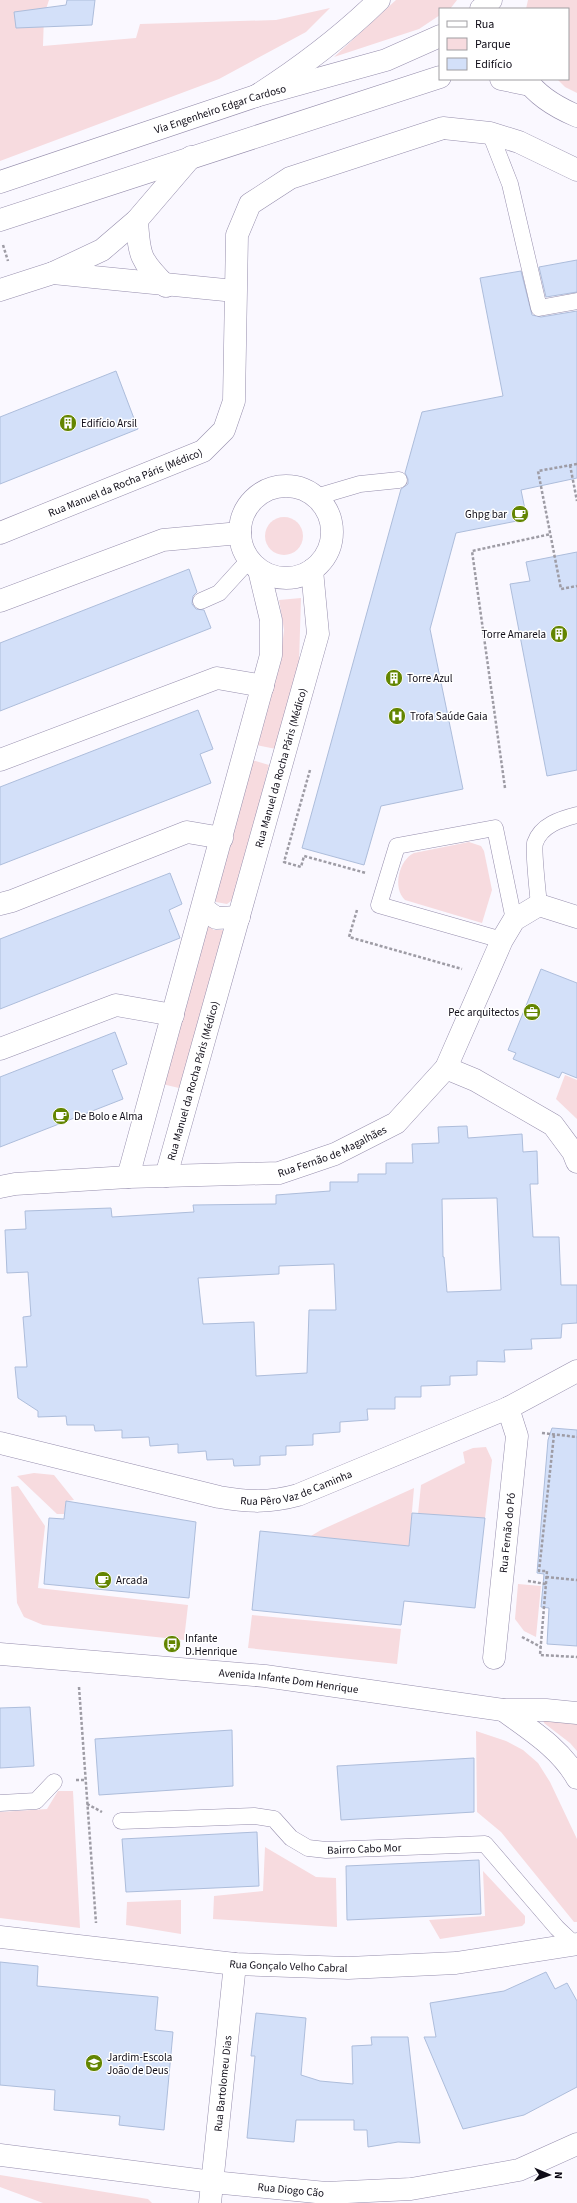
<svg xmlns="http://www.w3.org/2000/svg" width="577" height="2203" viewBox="0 0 577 2203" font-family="'Source Sans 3',sans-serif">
	<rect width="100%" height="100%" fill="#faf8ff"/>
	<g fill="#f7dbdf">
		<path d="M0 0H49L44 15 43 46 136 38 140 24 276 20 330 8 306 32 219 79 0 161Z"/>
		<path d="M396 0H457L450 9H440V15L419 29 334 57Z"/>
		<path d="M528 0H577V93L565 87 557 79H568V9H526Z"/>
		<circle cx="284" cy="536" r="19"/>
		<path d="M301 598 299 662 276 749 256 745 281 655 284 630 279 600Z"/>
		<path d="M252 760 269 765 235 898 227 904 216 902 215 896Z"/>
		<path d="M469 842 481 846 484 851 492 890 482 923 405 900C392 888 399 860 414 853Z"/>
		<path d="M206 924 214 930H226L179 1088 162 1084Z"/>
		<path d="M565 1075 577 1080V1119L556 1099Z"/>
		<path d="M486 1447 492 1460 485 1518 418 1514 421 1485 465 1463 463 1452 473 1448Z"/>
		<path d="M34 1473 54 1475 74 1500 66 1501 64 1514H57L17 1476Z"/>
		<path d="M18 1486 45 1526 38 1588 188 1605 184 1640 43 1625 24 1617 17 1603 11 1487Z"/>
		<path d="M414 1488 409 1546 311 1536 321 1530Z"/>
		<path d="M518 1584 541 1586 536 1637 524 1631 515 1619Z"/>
		<path d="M252 1615 401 1629 397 1664 248 1648Z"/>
		<path d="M543 1719 577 1723V1751L570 1743 544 1723Z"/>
		<path d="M476 1731 506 1741 523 1750 538 1763 550 1782 577 1839V1922H574L501 1832 477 1812Z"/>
		<path d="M58 1791H73L80 1928 0 1918V1812L47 1809Z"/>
		<path d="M265 1847 316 1877 336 1878 337 1927 213 1919 214 1896 263 1891Z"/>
		<path d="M483 1871 525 1916V1923L522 1926 440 1939 429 1920 485 1916Z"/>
		<path d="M181 1900V1934L126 1925 127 1902Z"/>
		<path d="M0 2175 148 2199 152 2203H43L0 2187Z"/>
	</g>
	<g fill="#d3e0f9" stroke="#adbddb" fill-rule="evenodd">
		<path d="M67 0H95L92 25 16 28 14 12 66 5Z"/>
		<path d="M577 260V292L546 297 539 267Z"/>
		<path d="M521 271 532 315 541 317 577 311V478L521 490 527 519 456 533 430 629 463 789 381 806 364 865 302 848 401 489 408 484V479L405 473 422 412 503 396 480 278Z"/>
		<path d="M116 371 138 429 0 484V417Z"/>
		<path d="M577 552V770L547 776 510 584 530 581 526 562Z"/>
		<path d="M189 569 197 592 193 596 192 604 196 609 204 610 211 628 0 711V643Z"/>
		<path d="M198 710 213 749 200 754 211 783 0 865V787Z"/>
		<path d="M170 873 182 904 169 910 180 938 0 1009V939Z"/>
		<path d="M541 969 577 983V1078L562 1072 559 1078 513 1059 516 1053 508 1050Z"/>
		<path d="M115 1032 127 1064 112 1070 123 1099 0 1147V1077Z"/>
		<path d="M467 1126 468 1138 522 1134 523 1152 537 1151 538 1184H530L533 1237H559L561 1285H577V1323L562 1324 561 1338 531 1339 532 1349 504 1350 505 1362 477 1361V1375L450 1376V1385L421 1386V1397H395V1409H367L368 1420 340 1422V1432L313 1434V1445L286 1446V1455L260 1456V1465L234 1466 233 1459 207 1460 206 1451 178 1453V1444L150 1446 149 1437 122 1438V1430L95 1431 94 1425H67L66 1416 38 1417V1411L18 1398 15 1367H27L23 1317 31 1316 28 1272 7 1273 5 1230 26 1229 25 1211 111 1208 112 1217 194 1212 193 1205 276 1204V1195L330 1191V1182H358V1174H386V1163H413L412 1144 439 1143 438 1127ZM497 1198 501 1290 447 1292 444 1257H443L442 1199ZM334 1264 336 1310H309L307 1373 256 1376 254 1322 203 1324 198 1278 279 1274V1266Z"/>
		<path d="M552 1428 577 1430V1646L547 1644 549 1608 541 1607 544 1574 537 1573 548 1440Z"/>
		<path d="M66 1501 196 1522 189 1598 44 1584 49 1518 64 1519Z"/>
		<path d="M412 1513 485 1518 475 1608 404 1601 401 1625 252 1610 260 1531 409 1546Z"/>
		<path d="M30 1707 34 1766 0 1768V1708Z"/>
		<path d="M232 1730 233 1786 99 1795 95 1739Z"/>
		<path d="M474 1758V1812L341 1820 337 1766Z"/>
		<path d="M257 1832 259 1886 126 1892 122 1839Z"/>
		<path d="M479 1860 481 1914 347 1920 346 1866Z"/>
		<path d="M0 1962 38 1966 37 1986 158 1997 155 2030 173 2032 164 2130 119 2125 120 2116 54 2110 55 2090 0 2085Z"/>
		<path d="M546 1972 555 1989 567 1983 577 2001V2087L524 2115 463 2129 424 2037H436L430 2003 504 1991Z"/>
		<path d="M256 2013 306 2018 301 2075 320 2081 353 2084 352 2046 372 2045 371 2037H408L420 2143 398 2142 368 2147 367 2130H354V2120H296L294 2142 247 2138 255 2056H251Z"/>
	</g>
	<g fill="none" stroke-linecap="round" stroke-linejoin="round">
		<defs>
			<g id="service">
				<path d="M490 133 510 184 539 308 577 301"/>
				<path d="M316 497 360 484 399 480"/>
				<path d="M201 601 219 593 249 560"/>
				<path d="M539 905C538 894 533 851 535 843 541 825 561 819 577 815"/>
				<path d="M502 940 379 905 397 846 495 828 514 920"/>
				<path d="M0 1803 36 1801 54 1782"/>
				<path id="s1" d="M121 1821 254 1816 274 1819 291 1838 308 1848 326 1850 485 1844 557 1928 574 1944"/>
			</g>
			<g id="minor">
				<path d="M0 290 53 273 235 291"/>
				<circle cx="286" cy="532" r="46"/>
				<path id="s2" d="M0 533 203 451 224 430 234 401 237 235 250 204 290 178 443 128 490 133 519 142 577 170"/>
				<path d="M0 601 163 540 240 533"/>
				<path d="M0 760 217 678 263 686"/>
				<path d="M0 904 12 901 187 832 222 838"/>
				<path d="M203 908 216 918 239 917"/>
				<path d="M0 1049 116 1005 173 1015"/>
				<path d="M446 1068 475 1080 553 1125 573 1152 577 1162"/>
				<path id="s3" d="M166 1176 318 634 312 570"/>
				<path d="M128 1177 271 655V620L259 570"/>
				<path id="s4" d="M0 1187 15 1184 128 1177 279 1173 335 1154 396 1123 446 1068 502 940 514 920 539 905 577 917"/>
				<path id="s5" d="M0 1443 219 1497C249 1502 269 1503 298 1495L508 1408 577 1371"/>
				<path id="s6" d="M494 1658 517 1436 508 1408"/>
				<path id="s7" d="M0 1937 235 1964 348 1968 456 1963 577 1944"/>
				<path id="s8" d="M0 2155 213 2182 326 2193 411 2189 519 2170 577 2144"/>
				<path id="s9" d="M210 2203 235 1964"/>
			</g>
			<g id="secondary">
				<path id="s10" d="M0 1654 265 1676 503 1710H546L577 1713"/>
				<path d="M503 1710C530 1730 560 1748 577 1778"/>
			</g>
			<g id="primary">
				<path d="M481 9 491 0"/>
				<path d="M501 79 530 85"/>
				<path d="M526 79C538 97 558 108 577 116"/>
				<path id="s11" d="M0 182 256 96 386 60 440 36"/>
				<path d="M0 220 440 77"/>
				<path d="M53 273 102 250 137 220"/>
				<path d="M166 286C140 260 139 256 137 220L191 157"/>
			</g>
			<path id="motorway" d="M256 96C300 68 341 37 379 0"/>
		</defs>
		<use href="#service" stroke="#968ead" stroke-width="17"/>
		<use href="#minor" stroke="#968ead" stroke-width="23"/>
		<use href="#secondary" stroke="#968ead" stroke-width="23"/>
		<use href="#primary" stroke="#968ead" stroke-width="23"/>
		<use href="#motorway" stroke="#968ead" stroke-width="23"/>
		<g stroke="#9e9ca5" stroke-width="2.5" stroke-dasharray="3 2" stroke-linecap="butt">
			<path d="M3 245 8 261"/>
			<path d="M577 464 538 471 561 589 577 586"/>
			<path d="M570 465 577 501"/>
			<path d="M310 770 284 862 301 867 304 856 366 873"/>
			<path d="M505 788 472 551 551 534"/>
			<path d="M357 910 349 937 462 969"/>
			<path d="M542 1433 577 1437"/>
			<path d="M554 1435 539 1571H547L540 1655 577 1657"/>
			<path d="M546 1577 577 1580"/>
			<path d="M528 1581 546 1584"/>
			<path d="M522 1637 541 1647"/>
			<path d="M79 1687 96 1923"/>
			<path d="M76 1780H85"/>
			<path d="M87 1804 102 1812"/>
		</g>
		<use href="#service" stroke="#fff" stroke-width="16"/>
		<use href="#minor" stroke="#fff" stroke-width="22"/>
		<use href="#secondary" stroke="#fff" stroke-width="22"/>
		<use href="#primary" stroke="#fff" stroke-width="22"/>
		<use href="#motorway" stroke="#fff" stroke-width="22"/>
	</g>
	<defs>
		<symbol id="building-disc" viewBox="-11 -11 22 22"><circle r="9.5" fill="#638501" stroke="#fff"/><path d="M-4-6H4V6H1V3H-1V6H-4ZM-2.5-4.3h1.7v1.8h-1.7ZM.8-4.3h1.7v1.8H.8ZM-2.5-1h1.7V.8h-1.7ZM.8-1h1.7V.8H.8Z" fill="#fff"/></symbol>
		<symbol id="cafe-disc" viewBox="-11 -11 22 22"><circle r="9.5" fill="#638501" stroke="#fff"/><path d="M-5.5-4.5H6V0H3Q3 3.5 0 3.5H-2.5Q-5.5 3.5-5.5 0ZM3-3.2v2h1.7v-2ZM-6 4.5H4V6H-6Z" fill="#fff"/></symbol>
		<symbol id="hospital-disc" viewBox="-11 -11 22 22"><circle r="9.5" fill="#638501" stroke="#fff"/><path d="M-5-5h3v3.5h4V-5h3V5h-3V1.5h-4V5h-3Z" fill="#fff"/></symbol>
		<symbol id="office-disc" viewBox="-11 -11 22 22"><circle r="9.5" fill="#638501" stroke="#fff"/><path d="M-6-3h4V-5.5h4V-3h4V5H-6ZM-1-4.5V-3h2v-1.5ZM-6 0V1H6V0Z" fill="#fff"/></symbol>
		<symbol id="bus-disc" viewBox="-11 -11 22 22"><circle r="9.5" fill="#638501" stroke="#fff"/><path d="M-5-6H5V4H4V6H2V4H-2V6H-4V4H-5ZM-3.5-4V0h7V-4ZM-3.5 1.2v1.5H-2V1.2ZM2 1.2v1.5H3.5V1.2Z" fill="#fff"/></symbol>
		<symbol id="school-disc" viewBox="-11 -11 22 22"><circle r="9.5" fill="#638501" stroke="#fff"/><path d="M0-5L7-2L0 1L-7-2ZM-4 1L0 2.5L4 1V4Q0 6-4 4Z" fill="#fff"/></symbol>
	</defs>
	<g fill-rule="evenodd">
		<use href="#building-disc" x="58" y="413" width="20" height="20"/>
		<use href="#cafe-disc" x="510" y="504" width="20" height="20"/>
		<use href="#building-disc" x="549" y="624" width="20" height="20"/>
		<use href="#building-disc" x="384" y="668" width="20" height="20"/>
		<use href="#hospital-disc" x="387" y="706" width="20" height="20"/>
		<use href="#office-disc" x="522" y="1002" width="20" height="20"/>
		<use href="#cafe-disc" x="51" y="1106" width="20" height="20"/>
		<use href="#cafe-disc" x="93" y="1570" width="20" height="20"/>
		<use href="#bus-disc" x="162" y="1634" width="20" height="20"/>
		<use href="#school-disc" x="84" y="2053" width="20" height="20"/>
	</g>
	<g text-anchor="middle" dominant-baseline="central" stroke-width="3" stroke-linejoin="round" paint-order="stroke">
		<g font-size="11" fill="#0f0c17" stroke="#fff">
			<text stroke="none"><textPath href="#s11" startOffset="232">Via Engenheiro Edgar Cardoso</textPath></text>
			<text stroke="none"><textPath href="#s2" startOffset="135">Rua Manuel da Rocha Páris (Médico)</textPath></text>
			<text stroke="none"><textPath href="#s3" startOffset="424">Rua Manuel da Rocha Páris (Médico)</textPath></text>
			<text stroke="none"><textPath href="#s3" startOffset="99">Rua Manuel da Rocha Páris (Médico)</textPath></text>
			<text stroke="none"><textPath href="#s4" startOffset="337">Rua Fernão de Magalhães</textPath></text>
			<text stroke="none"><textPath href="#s5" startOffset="305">Rua Pêro Vaz de Caminha</textPath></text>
			<text stroke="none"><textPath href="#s6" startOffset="126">Rua Fernão do Pó</textPath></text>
			<text stroke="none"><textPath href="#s10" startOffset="290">Avenida Infante Dom Henrique</textPath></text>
			<text stroke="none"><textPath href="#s1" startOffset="255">Bairro Cabo Mor</textPath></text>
			<text stroke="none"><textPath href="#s7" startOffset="290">Rua Gonçalo Velho Cabral</textPath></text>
			<text stroke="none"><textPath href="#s9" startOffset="120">Rua Bartolomeu Dias</textPath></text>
			<text stroke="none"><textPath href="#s8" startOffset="293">Rua Diogo Cão</textPath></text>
		</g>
		<g font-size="11" fill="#0f0c17" stroke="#fff" text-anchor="start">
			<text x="81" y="423">Edifício Arsil</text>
			<text x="507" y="514" text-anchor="end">Ghpg bar</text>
			<text x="546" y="634" text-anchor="end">Torre Amarela</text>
			<text x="407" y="678">Torre Azul</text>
			<text x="410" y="716">Trofa Saúde Gaia</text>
			<text x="519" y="1012" text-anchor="end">Pec arquitectos</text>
			<text x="74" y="1116">De Bolo e Alma</text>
			<text x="116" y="1580">Arcada</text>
			<text x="185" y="1638">Infante<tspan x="185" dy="13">D.Henrique</tspan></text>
			<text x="107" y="2057">Jardim-Escola<tspan x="107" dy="13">João de Deus</tspan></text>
		</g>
	</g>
	<rect x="439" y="8" width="130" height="72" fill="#ffffff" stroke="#9f9ea2"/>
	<rect x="447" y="21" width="20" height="6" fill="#ffffff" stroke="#9f9ea2"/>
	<text x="475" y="28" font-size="12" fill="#0f0c17">Rua</text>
	<rect x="447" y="38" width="20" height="12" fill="#f7dbdf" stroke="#9f9ea2"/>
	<text x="475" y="48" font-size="12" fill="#0f0c17">Parque</text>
	<rect x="447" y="58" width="20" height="12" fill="#d3e0f9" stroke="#9f9ea2"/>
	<text x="475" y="68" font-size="12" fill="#0f0c17">Edifício</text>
	<g transform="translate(549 2175) rotate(92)" stroke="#ffffff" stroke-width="3" paint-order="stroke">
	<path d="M0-3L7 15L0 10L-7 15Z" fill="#0f0c17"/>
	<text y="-6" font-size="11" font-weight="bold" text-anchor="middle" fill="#0f0c17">N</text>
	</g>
</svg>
